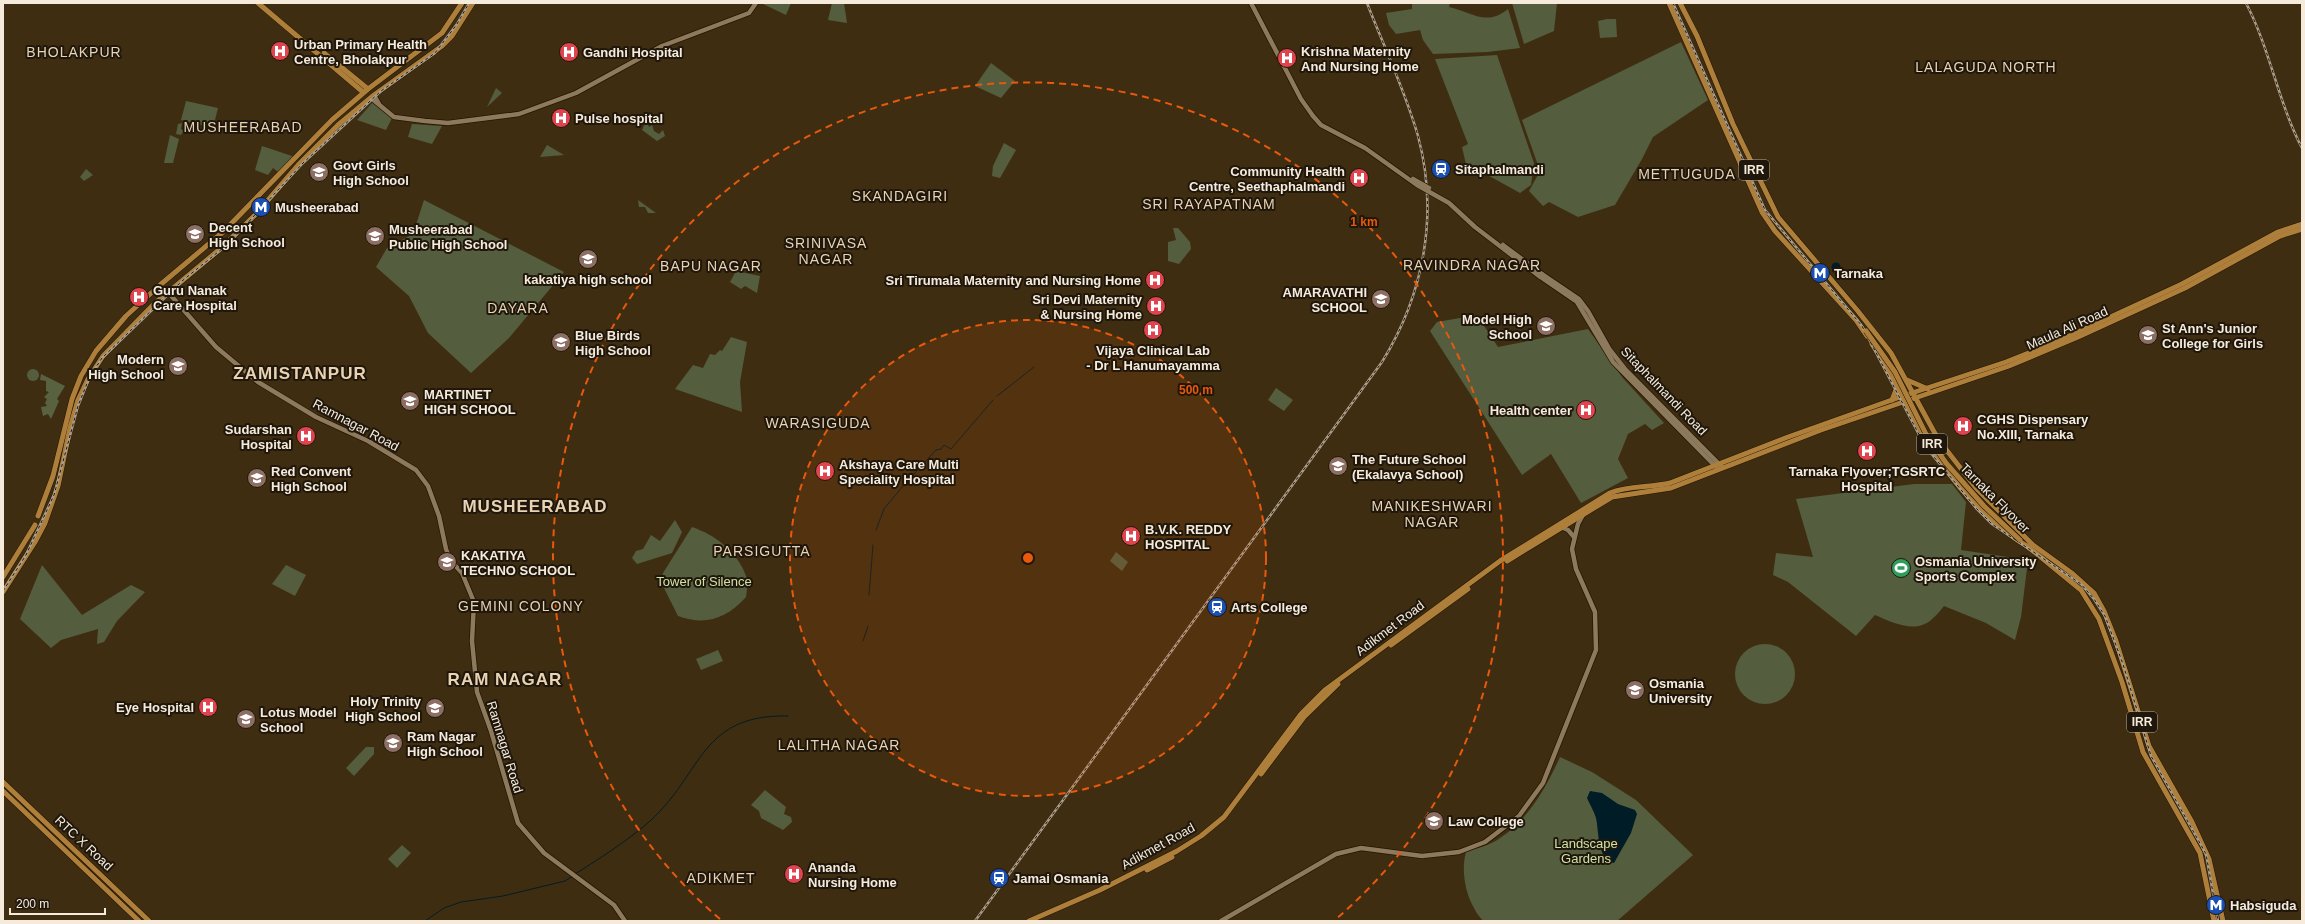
<svg xmlns="http://www.w3.org/2000/svg" width="2305" height="924" viewBox="0 0 2305 924" font-family="Arial,sans-serif">
	<rect width="100%" height="100%" fill="#3f2d11"/>
	<g fill="#545d3e">
		<path d="M761 3H791L786 15Z"/>
		<path d="M832 3H844L847 23 828 20Z"/>
		<path d="M1412 3H1450L1449 7C1472 12 1486 27 1508 9L1520 48 1488 52 1433 54 1423 40 1420 30 1396 34 1389 25 1386 13 1412 9Z"/>
		<path d="M1512 3H1557L1554 31 1524 44Z"/>
		<path d="M1607 19H1616L1617 37 1600 38 1598 21Z"/>
		<path d="M1681 42 1708 100 1653 137 1642 159 1615 205 1578 217 1549 202 1543 206 1529 191 1540 171 1522 120Z"/>
		<path d="M1497 55 1534 163 1531 185 1520 193 1482 172 1467 169 1462 147 1468 144 1435 59Z"/>
		<path d="M991 63 1015 81 1001 98 975 86Z"/>
		<path d="M496 88 502 93 487 107Z"/>
		<path d="M186 101 218 108 213 128 181 120Z"/>
		<path d="M373 102 392 118 386 130 357 120Z"/>
		<path d="M646 121 649 127 652 125 654 131 659 134 663 130 665 136 657 141 642 130Z"/>
		<path d="M182 123 181 129 186 131 185 134 182 133 181 135 176 134 178 124Z"/>
		<path d="M412 124 442 126 432 144 408 137Z"/>
		<path d="M170 135 179 139 173 163H164Z"/>
		<path d="M1004 143 1016 150 1000 178 992 176 993 166Z"/>
		<path d="M547 145 564 155 540 157Z"/>
		<path d="M262 146 292 156 294 159 281 174 273 168 268 175 255 170Z"/>
		<path d="M86 169 93 175 84 181 80 177Z"/>
		<path d="M424 200 564 272 509 338 471 373 428 333 409 296 376 267 387 248 413 234Z"/>
		<path d="M638 200 656 213H648L645 207H639Z"/>
		<path d="M1173 228H1178L1190 242 1191 249 1179 264 1168 261V242L1176 240Z"/>
		<path d="M736 271 760 276 757 293 745 286 741 289 730 282Z"/>
		<path d="M1477 315 1498 347 1588 329 1622 377 1664 423 1652 430 1645 424 1628 434 1618 459 1628 478 1581 503 1551 454 1522 475 1430 331 1437 322Z"/>
		<path d="M731 337 747 342 740 382 742 412 675 389 693 365 703 368 710 354 715 355 720 350 722 351Z"/>
		<circle cx="33" cy="375" r="6"/>
		<path d="M1276 388 1293 400 1284 411 1268 400Z"/>
		<path d="M1914 484H1952L1966 502 1961 550 2028 560 2021 617 2015 640 1986 623 1944 606C1940 611 1936 616 1931 620 1915 634 1891 622 1875 615L1856 636 1788 582 1773 575 1776 553 1813 557 1796 499Z"/>
		<path d="M675 520 682 532 672 553 637 564 632 558 636 551 643 549 651 535 660 541Z"/>
		<path d="M692 527C715 535 737 551 746 576 748 582 747 591 746 597 726 619 705 626 678 616L661 582 663 573Z"/>
		<path d="M1116 552 1128 562 1122 571 1110 561Z"/>
		<path d="M42 565 82 615 131 585 145 592 117 621 104 642 97 644 98 629 61 640 51 648 20 619Z"/>
		<path d="M286 565 306 575 295 596 272 584Z"/>
		<circle cx="1765" cy="674" r="30"/>
		<path d="M718 650 723 661 701 670 696 659Z"/>
		<path d="M366 747H374V754L354 776 346 768Z"/>
		<path d="M1560 757 1592 772 1636 800 1693 855 1617 921H1483C1480 917 1476 913 1474 908 1465 893 1461 869 1466 852 1477 848 1491 845 1500 838 1528 820 1547 786 1560 757Z"/>
		<path d="M765 790 786 807 784 814 791 817 792 822 783 830 761 818 759 811 751 805Z"/>
		<path d="M402 845 411 853 397 868 388 859Z"/>
	</g>
	<path fill="#586241" d="M41 374 65 386 57 399 59 401 51 419 48 414 43 416 41 407 47 406 45 403 47 399 44 397 49 392 46 391V381L40 380Z"/>
	<g fill="#001d27">
		<circle cx="1836" cy="267" r="4.5"/>
		<path d="M1590 791 1602 793 1618 804 1635 810 1637 814 1631 833 1614 863C1597 860 1599 831 1596 818 1594 811 1590 805 1587 798Z"/>
	</g>
	<g fill="none" stroke-linecap="round" stroke-linejoin="round">
		<g stroke="#001d27" stroke-width="1">
			<path d="M997 396 1034 367"/>
			<path d="M905 484 936 450 941 449 944 445 951 449 993 400"/>
			<path d="M876 530 884 509 903 486"/>
			<path d="M869 595 873 545"/>
			<path d="M863 641 868 626"/>
			<path d="M575 874C599 859 630 839 650 821 703 773 700 714 788 716"/>
			<path d="M425 921 444 908 461 902 503 896 565 881 573 876"/>
		</g>
		<defs>
			<g id="secondary">
				<path d="M1251 3 1301 99 1313 116"/>
				<path d="M374 95 379 104"/>
				<path d="M371 98 394 117 425 121 448 123 519 114 576 93 662 46 749 13 756 3"/>
				<path d="M1542 274 1579 299 1588 311 1610 350 1625 369 1721 466"/>
				<path d="M1539 276 1577 302 1613 362 1717 468"/>
				<path d="M167 291 216 347 258 382 316 417 368 441 416 470 428 486 439 516 446 549 451 561 462 573 474 602 472 641 477 692 491 731 518 823 544 853 614 905 625 921"/>
				<path d="M1561 527 1568 530 1574 537"/>
				<path d="M1221 921 1336 854 1361 848 1422 856 1459 852 1485 842 1519 816 1543 783 1596 650 1595 612 1576 569 1572 549 1578 524 1583 515"/>
			</g>
			<g id="primary">
				<path d="M258 3 363 92"/>
				<path d="M1669 3 1762 212 1775 231 1856 320 1867 336"/>
				<path d="M1680 3 1697 36 1733 124 1778 217 1857 310 1891 353 1938 439 1976 488 2033 545 2073 574 2094 593 2104 611 2116 641 2149 746 2192 822 2209 859 2223 921"/>
				<path d="M324 53 368 89"/>
				<path d="M1872 344C1893 374 1907 408 1926 439 1951 482 1987 523 2030 548"/>
				<path d="M1907 380 1928 389"/>
				<path d="M1892 400 1898 385"/>
				<path d="M38 516 53 476 72 399 81 376 96 351 126 316 160 285 223 232 332 120 368 89 442 33 462 3"/>
				<path d="M2027 546 2081 590 2099 619 2122 682 2143 752 2200 853 2214 921"/>
				<path d="M1507 561 1612 497 1671 488 1821 430 2009 366 2078 337 2185 288 2280 236 2302 229"/>
				<path d="M3 577 35 525"/>
				<path d="M3 592 35 542 45 523 58 486 70 428 78 400 88 379 103 356 154 304 220 249 256 214 300 163 338 125 374 95 442 46 452 36 473 3"/>
				<path d="M1391 645 1468 589"/>
				<path d="M1261 774 1304 717 1338 684"/>
				<path d="M3 782 149 921"/>
				<path d="M3 791 139 921"/>
				<path d="M1147 870 1172 857"/>
				<path d="M1029 921 1100 890 1177 851 1201 836 1224 817 1301 714 1325 690 1500 561 1610 493C1628 485 1650 488 1670 483L1788 437 1903 396 2006 362 2052 344 2182 284 2278 232 2302 224"/>
			</g>
		</defs>
		<use href="#secondary" stroke="#251500" stroke-width="6"/>
		<use href="#primary" stroke="#251500" stroke-width="6"/>
		<use href="#secondary" stroke="#8d795b" stroke-width="4.5"/>
		<use href="#primary" stroke="#ad7f3a" stroke-width="5"/>
		<defs>
			<g id="rail">
				<path d="M1673 3 1765 210 1862 326 1925 446 1976 508 1992 524 2081 584 2094 599 2105 616 2123 664 2151 756 2206 854 2218 921"/>
				<path d="M2246 3C2270 49 2278 102 2302 148"/>
				<path d="M3 591 26 555 54 495 78 406 90 376 102 358 182 281 228 244 303 163 381 91 435 53 457 24 469 3"/>
				<path d="M975 921 1382 362C1424 294 1439 214 1418 136 1405 90 1384 47 1367 3"/>
			</g>
		</defs>
		<use href="#rail" stroke="#ab9d88" stroke-width="2.5"/>
		<use href="#rail" stroke="#1f170c" stroke-width="1" stroke-dasharray="3" stroke-linecap="butt"/>
		<defs>
			<g id="secondary-bridge">
				<path d="M1313 116 1321 125 1365 148 1417 185 1449 203 1475 227 1539 276"/>
				<path d="M1413 179 1429 188"/>
				<path d="M1503 245 1542 274"/>
			</g>
			<path id="primary-bridge" d="M1866 331 1895 372 1926 434 1946 463 1984 506 2020 540"/>
		</defs>
		<use href="#secondary-bridge" stroke="#251500" stroke-width="6" stroke-linecap="butt"/>
		<use href="#primary-bridge" stroke="#251500" stroke-width="6" stroke-linecap="butt"/>
		<use href="#secondary-bridge" stroke="#8d795b" stroke-width="4.5"/>
		<use href="#primary-bridge" stroke="#ad7f3a" stroke-width="5"/>
	</g>
	<circle cx="1028" cy="558" r="238" fill="#e8590c" fill-opacity=".12"/>
	<g fill="none" stroke="#e8590c" stroke-width="2" stroke-dasharray="7 5">
		<circle cx="1028" cy="558" r="238"/>
		<path d="M720 919A475 475 0 1 1 1336 919"/>
	</g>
	<defs>
		<symbol id="hospital-disc" viewBox="-11 -11 22 22"><circle r="9.5" fill="#e0444e" stroke="#1f170c"/><path d="M-5-5h3v3.5h4V-5h3V5h-3V1.5h-4V5h-3Z" fill="#fff"/></symbol>
		<symbol id="station-disc" viewBox="-11 -11 22 22"><circle r="9.5" fill="#1a4fb4" stroke="#1f170c"/><path d="M-3-6H3Q5-6 5-4V2Q5 4 3 4L4.5 6H3L1.5 4h-3L-3 6H-4.5L-3 4Q-5 4-5 2V-4Q-5-6-3-6ZM-3.5-4v3h7v-3ZM-3.5 1v1.5H-2V1ZM2 1v1.5H3.5V1Z" fill="#fff"/></symbol>
		<symbol id="university-disc" viewBox="-11 -11 22 22"><circle r="9.5" fill="#8d6e63" stroke="#1f170c"/><path d="M0-5L7-2L0 1L-7-2ZM-4 1L0 2.5L4 1V4Q0 6-4 4Z" fill="#fff"/></symbol>
		<symbol id="metro-disc" viewBox="-11 -11 22 22"><circle r="9.5" fill="#1a4fb4" stroke="#1f170c"/><path d="M-5.5 5V-5H-3L0 0L3-5H5.5V5H3V-.5L0 4L-3-.5V5Z" fill="#fff"/></symbol>
		<symbol id="stadium-disc" viewBox="-11 -11 22 22"><circle r="9.5" fill="#2e9e5b" stroke="#1f170c"/><path d="M0-5a6.5 5 0 1 0 0 10a6.5 5 0 1 0 0-10ZM-3.5-1.8h7v3.6h-7Z" fill="#fff"/></symbol>
	</defs>
	<g fill-rule="evenodd">
		<use href="#hospital-disc" x="269" y="40" width="22" height="22"/>
		<use href="#hospital-disc" x="558" y="41" width="22" height="22"/>
		<use href="#hospital-disc" x="1276" y="47" width="22" height="22"/>
		<use href="#hospital-disc" x="550" y="107" width="22" height="22"/>
		<use href="#station-disc" x="1430" y="158" width="22" height="22"/>
		<use href="#university-disc" x="308" y="161" width="22" height="22"/>
		<use href="#hospital-disc" x="1348" y="167" width="22" height="22"/>
		<use href="#metro-disc" x="250" y="196" width="22" height="22"/>
		<use href="#university-disc" x="184" y="223" width="22" height="22"/>
		<use href="#university-disc" x="364" y="225" width="22" height="22"/>
		<use href="#university-disc" x="577" y="248" width="22" height="22"/>
		<use href="#metro-disc" x="1809" y="262" width="22" height="22"/>
		<use href="#hospital-disc" x="1144" y="269" width="22" height="22"/>
		<use href="#hospital-disc" x="128" y="286" width="22" height="22"/>
		<use href="#university-disc" x="1370" y="288" width="22" height="22"/>
		<use href="#hospital-disc" x="1145" y="295" width="22" height="22"/>
		<use href="#university-disc" x="1535" y="315" width="22" height="22"/>
		<use href="#hospital-disc" x="1142" y="319" width="22" height="22"/>
		<use href="#university-disc" x="2137" y="324" width="22" height="22"/>
		<use href="#university-disc" x="550" y="331" width="22" height="22"/>
		<use href="#university-disc" x="167" y="355" width="22" height="22"/>
		<use href="#university-disc" x="399" y="390" width="22" height="22"/>
		<use href="#hospital-disc" x="1575" y="399" width="22" height="22"/>
		<use href="#hospital-disc" x="1952" y="415" width="22" height="22"/>
		<use href="#hospital-disc" x="295" y="425" width="22" height="22"/>
		<use href="#hospital-disc" x="1856" y="440" width="22" height="22"/>
		<use href="#university-disc" x="1327" y="455" width="22" height="22"/>
		<use href="#hospital-disc" x="814" y="460" width="22" height="22"/>
		<use href="#university-disc" x="246" y="467" width="22" height="22"/>
		<use href="#hospital-disc" x="1120" y="525" width="22" height="22"/>
		<use href="#university-disc" x="436" y="551" width="22" height="22"/>
		<use href="#stadium-disc" x="1890" y="557" width="22" height="22"/>
		<use href="#station-disc" x="1206" y="596" width="22" height="22"/>
		<use href="#university-disc" x="1624" y="679" width="22" height="22"/>
		<use href="#hospital-disc" x="197" y="696" width="22" height="22"/>
		<use href="#university-disc" x="424" y="697" width="22" height="22"/>
		<use href="#university-disc" x="235" y="708" width="22" height="22"/>
		<use href="#university-disc" x="382" y="732" width="22" height="22"/>
		<use href="#university-disc" x="1423" y="810" width="22" height="22"/>
		<use href="#hospital-disc" x="783" y="863" width="22" height="22"/>
		<use href="#station-disc" x="988" y="867" width="22" height="22"/>
		<use href="#metro-disc" x="2205" y="894" width="22" height="22"/>
	</g>
	<g text-anchor="middle" dominant-baseline="central" stroke-width="4" stroke-linejoin="round" paint-order="stroke">
		<g fill="#1f170c" stroke="#b6ab9d" stroke-width="1">
			<rect x="1739" y="160" width="30" height="20" rx="3"/>
			<rect x="1917" y="434" width="30" height="20" rx="3"/>
			<rect x="2127" y="712" width="30" height="20" rx="3"/>
		</g>
		<g font-size="12" font-weight="bold" fill="#f6ebdb">
			<text x="1754" y="170">IRR</text>
			<text x="1932" y="444">IRR</text>
			<text x="2142" y="722">IRR</text>
		</g>
		<g font-size="13" font-weight="bold" fill="#f6ebdb" stroke="#1f170c" text-anchor="start">
			<text x="294" y="44">Urban Primary Health<tspan x="294" dy="15">Centre, Bholakpur</tspan></text>
			<text x="1301" y="51">Krishna Maternity<tspan x="1301" dy="15">And Nursing Home</tspan></text>
			<text x="583" y="52">Gandhi Hospital</text>
			<text x="575" y="118">Pulse hospital</text>
			<text x="333" y="165">Govt Girls<tspan x="333" dy="15">High School</tspan></text>
			<text x="1455" y="169">Sitaphalmandi</text>
			<text x="1345" y="171" text-anchor="end">Community Health<tspan x="1345" dy="15">Centre, Seethaphalmandi</tspan></text>
			<text x="275" y="207">Musheerabad</text>
			<text x="209" y="227">Decent<tspan x="209" dy="15">High School</tspan></text>
			<text x="389" y="229">Musheerabad<tspan x="389" dy="15">Public High School</tspan></text>
			<text x="1834" y="273">Tarnaka</text>
			<text x="588" y="279" text-anchor="middle">kakatiya high school</text>
			<text x="1141" y="280" text-anchor="end">Sri Tirumala Maternity and Nursing Home</text>
			<text x="153" y="290">Guru Nanak<tspan x="153" dy="15">Care Hospital</tspan></text>
			<text x="1367" y="292" text-anchor="end">AMARAVATHI<tspan x="1367" dy="15">SCHOOL</tspan></text>
			<text x="1142" y="299" text-anchor="end">Sri Devi Maternity<tspan x="1142" dy="15">&amp; Nursing Home</tspan></text>
			<text x="1532" y="319" text-anchor="end">Model High<tspan x="1532" dy="15">School</tspan></text>
			<text x="2162" y="328">St Ann's Junior<tspan x="2162" dy="15">College for Girls</tspan></text>
			<text x="575" y="335">Blue Birds<tspan x="575" dy="15">High School</tspan></text>
			<text x="1153" y="350" text-anchor="middle">Vijaya Clinical Lab<tspan x="1153" dy="15">- Dr L Hanumayamma</tspan></text>
			<text x="164" y="359" text-anchor="end">Modern<tspan x="164" dy="15">High School</tspan></text>
			<text x="424" y="394">MARTINET<tspan x="424" dy="15">HIGH SCHOOL</tspan></text>
			<text x="1572" y="410" text-anchor="end">Health center</text>
			<text x="1977" y="419">CGHS Dispensary<tspan x="1977" dy="15">No.XIII, Tarnaka</tspan></text>
			<text x="292" y="429" text-anchor="end">Sudarshan<tspan x="292" dy="15">Hospital</tspan></text>
			<text x="1352" y="459">The Future School<tspan x="1352" dy="15">(Ekalavya School)</tspan></text>
			<text x="839" y="464">Akshaya Care Multi<tspan x="839" dy="15">Speciality Hospital</tspan></text>
			<text x="271" y="471">Red Convent<tspan x="271" dy="15">High School</tspan></text>
			<text x="1867" y="471" text-anchor="middle">Tarnaka Flyover;TGSRTC<tspan x="1867" dy="15">Hospital</tspan></text>
			<text x="1145" y="529">B.V.K. REDDY<tspan x="1145" dy="15">HOSPITAL</tspan></text>
			<text x="461" y="555">KAKATIYA<tspan x="461" dy="15">TECHNO SCHOOL</tspan></text>
			<text x="1915" y="561">Osmania University<tspan x="1915" dy="15">Sports Complex</tspan></text>
			<text x="1231" y="607">Arts College</text>
			<text x="1649" y="683">Osmania<tspan x="1649" dy="15">University</tspan></text>
			<text x="421" y="701" text-anchor="end">Holy Trinity<tspan x="421" dy="15">High School</tspan></text>
			<text x="194" y="707" text-anchor="end">Eye Hospital</text>
			<text x="260" y="712">Lotus Model<tspan x="260" dy="15">School</tspan></text>
			<text x="407" y="736">Ram Nagar<tspan x="407" dy="15">High School</tspan></text>
			<text x="1448" y="821">Law College</text>
			<text x="808" y="867">Ananda<tspan x="808" dy="15">Nursing Home</tspan></text>
			<text x="1013" y="878">Jamai Osmania</text>
			<text x="2230" y="905">Habsiguda</text>
		</g>
		<g font-size="13" fill="#f6ebdb" stroke="#1f170c">
			<text transform="translate(2067 328) rotate(-24)">Maula Ali Road</text>
			<text transform="translate(1664 391) rotate(46)">Sitaphalmandi Road</text>
			<text transform="translate(356 425) rotate(28)">Ramnagar Road</text>
			<text transform="translate(1995 498) rotate(45)">Tarnaka Flyover</text>
			<text transform="translate(1390 628) rotate(-37)">Adikmet Road</text>
			<text transform="translate(505 747) rotate(73)">Ramnagar Road</text>
			<text transform="translate(84 843) rotate(43)">RTC X Road</text>
			<text transform="translate(1158 846) rotate(-29)">Adikmet Road</text>
		</g>
		<g font-size="13" fill="#d0e2a6" stroke="#1f170c">
			<text x="704" y="581">Tower of Silence</text>
			<text x="1586" y="843">Landscape<tspan x="1586" dy="15">Gardens</tspan></text>
		</g>
		<g font-size="14" letter-spacing="1" fill="#e9d3b3" stroke="#1f170c">
			<text x="74" y="52">BHOLAKPUR</text>
			<text x="1986" y="67">LALAGUDA NORTH</text>
			<text x="243" y="127">MUSHEERABAD</text>
			<text x="1687" y="174">METTUGUDA</text>
			<text x="900" y="196">SKANDAGIRI</text>
			<text x="1209" y="204">SRI RAYAPATNAM</text>
			<text x="826" y="243">SRINIVASA<tspan x="826" dy="16">NAGAR</tspan></text>
			<text x="1472" y="265">RAVINDRA NAGAR</text>
			<text x="711" y="266">BAPU NAGAR</text>
			<text x="518" y="308">DAYARA</text>
			<text x="818" y="423">WARASIGUDA</text>
			<text x="1432" y="506">MANIKESHWARI<tspan x="1432" dy="16">NAGAR</tspan></text>
			<text x="762" y="551">PARSIGUTTA</text>
			<text x="521" y="606">GEMINI COLONY</text>
			<text x="839" y="745">LALITHA NAGAR</text>
			<text x="721" y="878">ADIKMET</text>
		</g>
		<g font-size="17" font-weight="bold" letter-spacing="1" fill="#e9d3b3" stroke="#1f170c">
			<text x="300" y="373">ZAMISTANPUR</text>
			<text x="535" y="506">MUSHEERABAD</text>
			<text x="505" y="679">RAM NAGAR</text>
		</g>
	</g>
	<circle cx="1028" cy="558" r="6" fill="#e8590c" stroke="#1f170c" stroke-width="2"/>
	<g font-size="12" text-anchor="middle" font-weight="bold" fill="#e8590c" stroke="#1f170c" stroke-width="4" stroke-linejoin="round" paint-order="stroke">
		<text x="1364" y="226">1 km</text>
		<text x="1196" y="394">500 m</text>
	</g>
	<rect width="2305" height="924" fill="none" stroke="#f6ebdb" stroke-width="8"/>
	<path d="M10 908v6h95v-6" fill="none" stroke="#f6ebdb" stroke-width="2"/>
	<text x="16" y="908" font-size="12" fill="#f6ebdb" stroke="#1f170c" stroke-width="3" paint-order="stroke">200 m</text>
</svg>
